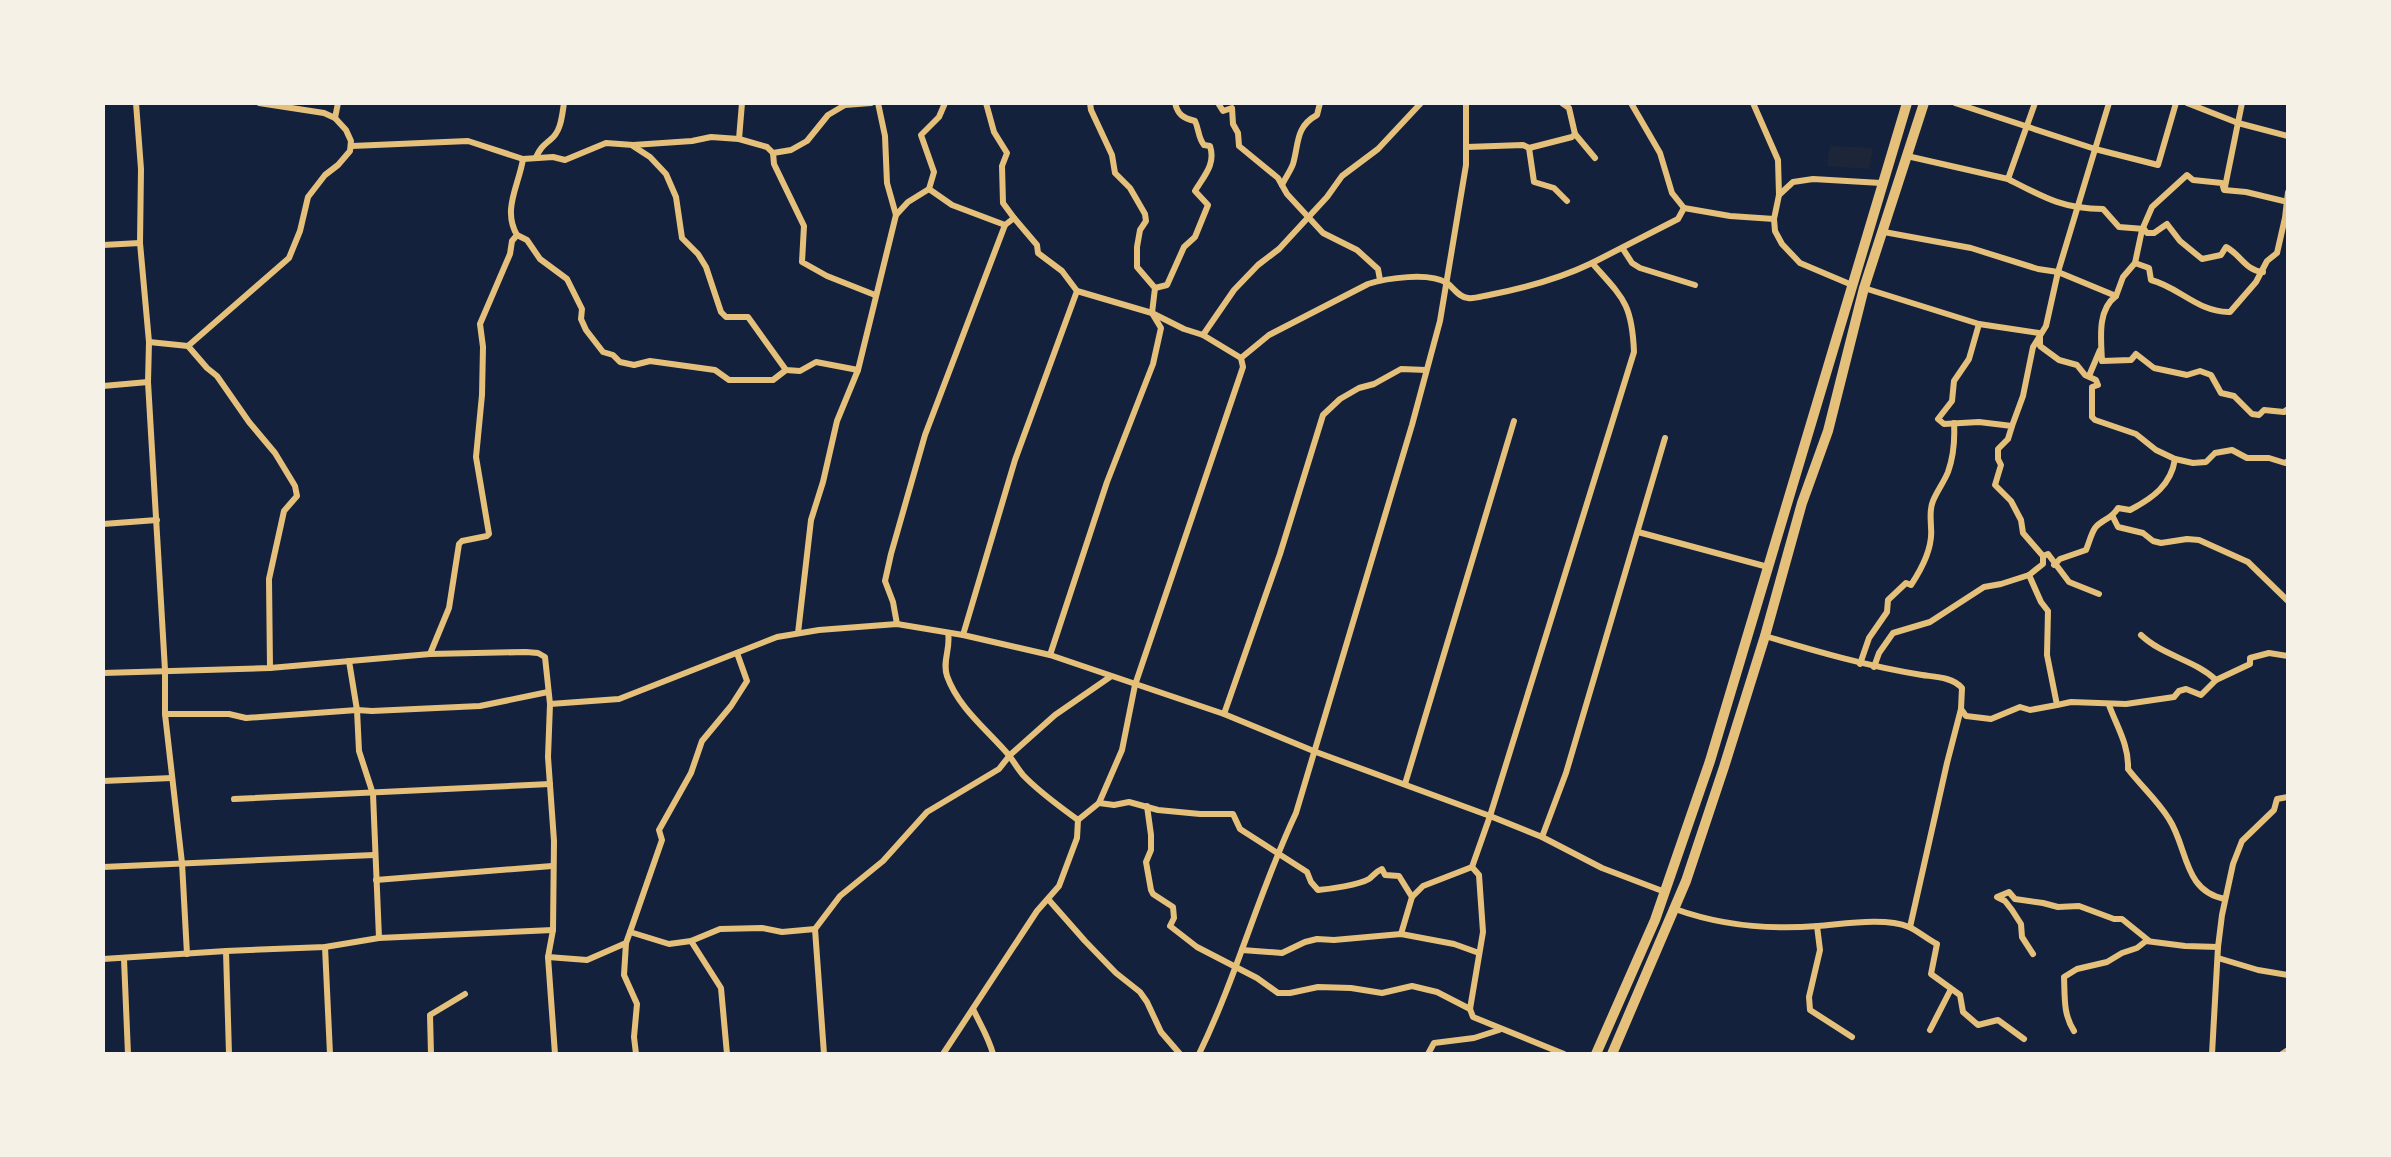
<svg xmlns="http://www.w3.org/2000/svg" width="2391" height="1157" viewBox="0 0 2391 1157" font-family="'Asap Condensed',sans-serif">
	<rect width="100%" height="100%" fill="#14213d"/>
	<path fill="#1d2539" d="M1830 146 1873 148 1869 169 1827 166Z"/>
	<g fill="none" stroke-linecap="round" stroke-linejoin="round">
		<g stroke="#e5c07b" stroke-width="6">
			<path d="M136 103 141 169 140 243 149 342 148 382 165 670V714L182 863 187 954"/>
			<path d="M986 103 994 132 1007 153 1002 166 1003 203 1014 218"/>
			<path d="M1218 103 1223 111 1232 108 1233 124 1238 133 1239 146 1278 178 1287 194 1323 233 1357 250 1378 269 1380 280"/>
			<path d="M1631 103 1660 153 1672 193 1684 208 1730 216 1774 219"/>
			<path d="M1753 103 1778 160 1779 195 1774 219 1775 231 1782 244 1800 263 1852 285"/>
			<path d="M1955 103 2095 149 2158 165 2176 103"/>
			<path d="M2187 103 2238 123 2288 136"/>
			<path d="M335 118 338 103"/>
			<path d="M1575 134 1595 158"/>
			<path d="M739 139 742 103"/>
			<path d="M352 146 468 141 523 159 553 157 565 160 606 143 633 145 692 141 711 137 739 139 767 147 773 153 774 164 804 226 802 262 827 276 875 295"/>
			<path d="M633 146 650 157 666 174 676 197 682 238 698 254 706 267 721 312 726 317H748L786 370 800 371 816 362 858 370"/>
			<path d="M1467 147 1523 145 1529 148 1534 182 1554 188 1567 201"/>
			<path d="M1529 148 1572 137 1575 134 1569 108 1562 103"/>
			<path d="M773 153 791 150 807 141 828 115 845 105 871 103"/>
			<path d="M1907 156 2008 179 2035 103"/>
			<path d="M536 157C541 147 543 146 550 140 561 132 562 116 564 103"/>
			<path d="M2008 179C2043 197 2063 209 2103 209L2119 227 2144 229 2147 233H2154L2167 224 2180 241 2202 259 2221 255 2226 247C2240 254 2246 271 2263 272"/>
			<path d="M1282 185C1285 178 1290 172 1293 164 1299 144 1295 127 1317 115L1320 103"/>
			<path d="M2225 187 2242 103"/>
			<path d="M1779 195 1793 182 1813 179 1881 183"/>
			<path d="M896 215 908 202 929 189"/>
			<path d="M1884 232 1971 248 2038 269 2058 272 2116 296C2097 310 2101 339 2102 361L2131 360 2136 354 2154 368 2187 375 2200 371 2211 375 2221 393 2234 396 2252 414 2259 415 2264 410 2284 412 2288 409"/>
			<path d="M517 235 527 240 540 259 567 279 582 309 581 319 586 330 603 352 613 355 620 362 634 365 650 361 715 370 729 380H773L786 370"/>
			<path d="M103 245 140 243"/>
			<path d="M1623 249 1632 263 1640 268 1695 285"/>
			<path d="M2135 263 2149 268 2151 280C2179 287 2199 313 2230 312L2256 282 2267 261 2277 253 2285 218 2288 192"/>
			<path d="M1155 288 1167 285 1184 247 1195 237 1208 205 1195 191C1204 176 1216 164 1210 146L1204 145C1198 138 1199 129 1195 121 1183 118 1178 115 1175 103"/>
			<path d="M1864 288 1979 324 2039 333"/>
			<path d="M2116 296 2123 277 2135 263 2142 230 2152 207 2187 175 2193 180 2222 183 2224 190 2246 192 2288 202"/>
			<path d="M1979 324 1969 359 1954 381 1952 401 1938 419 1944 424 1979 422 2012 426 2008 439 1998 449V459L2001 465 1995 485 2011 501 2021 520 2023 533 2043 556 2048 554 2069 582 2099 594"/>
			<path d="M1203 335 1234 290 1258 265 1279 249 1327 197 1342 176 1378 149 1421 103"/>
			<path d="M2040 335V346L2059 360 2077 365 2085 375 2096 380 2098 385 2092 387V417L2095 420 2136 434 2156 450 2175 459 2193 463 2206 462 2215 453 2232 450 2247 458H2269L2285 463 2288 461"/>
			<path d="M149 342 188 346 289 258 300 231 308 197 325 175 338 165 350 151 351 141 346 130 335 118 324 113 259 103"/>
			<path d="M188 346 207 368 217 376 249 422 275 453 295 486 297 496 284 511 269 579 270 668"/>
			<path d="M1241 358 1269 335 1368 284C1387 278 1429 272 1447 283 1454 288 1458 297 1468 298 1474 299 1483 296 1489 295 1525 288 1559 279 1592 263"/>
			<path d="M2089 376 2100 350"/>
			<path d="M103 386 148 382"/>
			<path d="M2012 426 2023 396 2033 347 2046 326 2058 272 2109 103"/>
			<path d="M2113 517 2118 527 2143 533 2153 541 2161 543 2187 539 2199 540 2248 562 2288 601"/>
			<path d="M103 524 157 520"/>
			<path d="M1638 532 1768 567"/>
			<path d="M2054 565 2060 559 2086 550C2089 543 2091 534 2095 528 2102 519 2111 520 2118 508L2130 510C2153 498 2171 485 2175 459"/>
			<path d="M897 624 893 602 885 581 891 554 925 435 1005 225"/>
			<path d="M798 633 811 520 823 482 837 421 858 370 896 215 887 183 885 136 878 103"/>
			<path d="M948 633C951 648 942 661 947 676 958 707 986 729 1007 753 1013 760 1017 768 1023 775 1039 792 1059 806 1078 820"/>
			<path d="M963 635 1015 460 1077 291"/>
			<path d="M2141 635C2163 656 2195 660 2216 680"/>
			<path d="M1765 636C1818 652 1867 666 1922 675 1936 677 1952 677 1962 688L1961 709 1966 716 1991 719 2020 707 2030 710 2057 705 2047 655 2048 611 2041 602 2029 575 2043 564V556"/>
			<path d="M430 654 449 608 459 544 462 541 487 536 489 534 476 457 482 395 483 347 480 324 510 254 512 241 517 235C502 210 519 185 523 159"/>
			<path d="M1050 655 1107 482 1153 364 1161 328 1152 313 1155 288 1137 267V247L1140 230 1146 221 1145 214 1130 188 1115 173 1112 155 1091 110 1090 103"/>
			<path d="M349 661 357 710 359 751 373 794 379 938"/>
			<path d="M1860 664 1869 638 1887 612 1888 600 1906 583 1911 585C1921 570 1933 548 1931 528 1931 519 1929 510 1933 501 1937 491 1944 482 1948 472 1954 455 1955 440 1954 423"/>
			<path d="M1874 667 1879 653 1893 633 1930 622 1984 587 2001 584 2029 575"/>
			<path d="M103 673 270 668 430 654 526 652 538 653 545 657 550 704 548 757 554 841 553 930 548 957 555 1054"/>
			<path d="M550 704 619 699 777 637 819 630 897 624 963 635 1050 655 1224 714 1316 752 1490 816 1542 837 1602 868 1665 892"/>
			<path d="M2057 705 2071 702 2126 704 2174 697 2179 691 2186 689 2201 695 2216 680 2250 664V658L2269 653 2288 656"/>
			<path d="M2109 705C2117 727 2129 745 2128 769 2141 786 2158 801 2169 819 2188 848 2183 891 2225 899"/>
			<path d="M165 714H229L246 718 357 710 372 711 480 706 548 692"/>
			<path d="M1224 714 1280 554 1323 415 1340 399 1359 388 1374 384 1401 369 1426 370"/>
			<path d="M103 781 172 778"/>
			<path d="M1405 784 1514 421"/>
			<path d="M234 799 550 784"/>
			<path d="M1099 803 1114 805 1129 802 1158 810 1200 814H1233L1240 829 1307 872 1311 882 1318 890C1330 889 1359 885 1369 879 1374 875 1375 872 1382 869L1385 875 1399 876 1412 897"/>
			<path d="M1147 806 1151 835V850L1146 862 1151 890 1153 894 1173 907 1174 918 1170 926 1197 947 1257 978 1278 993H1290L1318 987 1351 988 1382 993 1412 986 1437 992 1470 1009"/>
			<path d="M1542 837 1566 773 1665 438"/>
			<path d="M103 867 374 855"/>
			<path d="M376 880 552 866"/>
			<path d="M1048 899 1085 941 1116 973 1140 992 1147 1002 1161 1032 1180 1054"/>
			<path d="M1675 909C1722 926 1769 930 1818 926 1844 924 1885 917 1909 927 1918 931 1927 939 1937 944L1931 974 1960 995 1963 1012 1978 1025 1998 1020 2024 1039"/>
			<path d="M1817 926 1820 950 1809 997 1810 1010 1852 1037"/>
			<path d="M1910 927 1947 763 1961 709"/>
			<path d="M815 929 824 1054"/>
			<path d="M630 932 662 840 659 830 691 773 702 741 731 706 747 681 737 653"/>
			<path d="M1401 934 1412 897 1423 886 1472 867"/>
			<path d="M691 941 721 988 727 1054"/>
			<path d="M626 943 624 975 637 1004 634 1037 636 1054"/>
			<path d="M325 947 330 1054"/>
			<path d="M1242 950 1282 953 1305 942 1317 939 1334 940 1401 934 1454 944 1479 953"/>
			<path d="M226 951 229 1054"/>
			<path d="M2033 954 2022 937 2021 924 2012 910 2005 901 1997 897 2009 892 2015 899 2043 903 2058 907 2079 906 2114 919H2122L2148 940"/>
			<path d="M548 957 587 960 626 943 630 932 669 944 691 941 720 929 762 928 782 932 815 929 840 896 883 861 927 812 999 769 1010 755 1055 715 1110 677"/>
			<path d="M2218 958 2258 970 2288 975"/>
			<path d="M103 959 226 951 325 947 379 938 553 930"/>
			<path d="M124 959 128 1054"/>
			<path d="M973 1009C980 1024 989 1038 993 1054"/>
			<path d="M1930 1030 1951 989"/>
			<path d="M2074 1031C2063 1014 2065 997 2064 977L2077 969 2107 962 2122 953 2137 948 2146 941 2185 946 2218 947"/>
			<path d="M431 1054 430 1015 465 994"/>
			<path d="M943 1054 1037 911 1059 886 1077 838 1078 820 1099 803 1122 750 1135 685 1243 367 1241 358 1203 335 1184 329 1152 313 1077 291 1062 271 1038 253 1037 245 1014 218 1005 225 952 205 929 189 934 172 921 135 939 117 945 103"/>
			<path d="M1199 1054C1237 976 1259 891 1296 813L1412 425 1440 321 1466 165V103"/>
			<path d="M1428 1054 1434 1043 1474 1038 1499 1030"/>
			<path d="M1564 1054 1473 1017 1470 1009 1483 932 1479 875 1472 867 1490 816 1634 352C1632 303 1623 298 1592 263L1678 219 1684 208"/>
			<path d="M2212 1054 2218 947 2222 915 2233 864 2242 841 2274 810 2277 799 2288 797"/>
			<path d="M2282 1054 2288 1050"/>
		</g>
		<g stroke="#e5c07b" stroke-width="10">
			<path d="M1596 1054 1655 920 1710 761 1907 103"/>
			<path d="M1612 1054 1686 881 1724 767 1765 636 1802 503 1828 431 1864 288 1924 103"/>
		</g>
	</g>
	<rect width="2391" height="1157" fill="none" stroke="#f6f1e7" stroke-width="210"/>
</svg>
